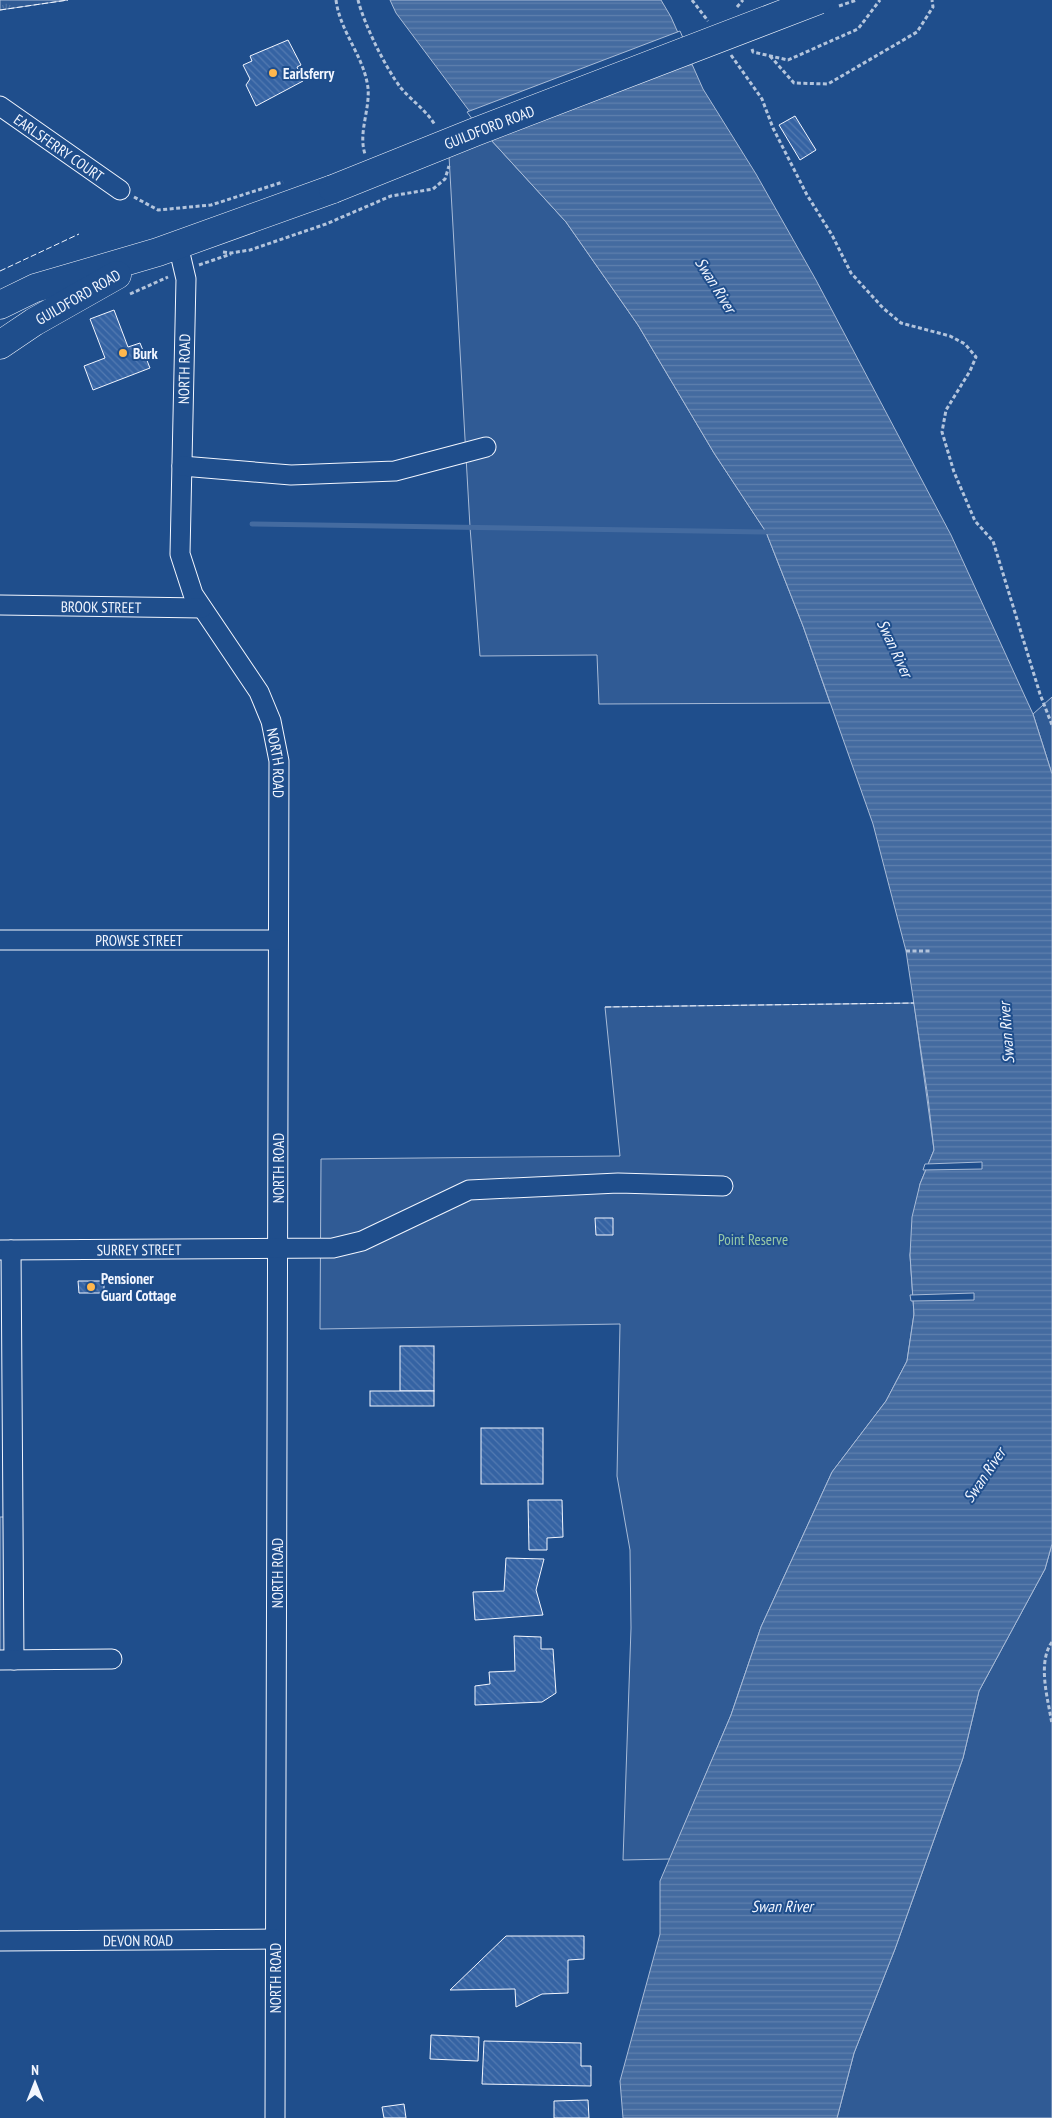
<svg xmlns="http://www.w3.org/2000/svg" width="1052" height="2118" viewBox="0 0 1052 2118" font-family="'PT Sans Narrow',sans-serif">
	<defs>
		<pattern id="grass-tufts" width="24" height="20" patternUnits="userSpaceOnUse" patternTransform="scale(1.25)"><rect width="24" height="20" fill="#305b95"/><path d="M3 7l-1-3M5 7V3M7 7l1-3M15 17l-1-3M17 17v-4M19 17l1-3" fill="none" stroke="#4e73a5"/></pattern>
		<pattern id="water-rules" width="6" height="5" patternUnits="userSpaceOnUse" patternTransform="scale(1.25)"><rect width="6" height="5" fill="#446ba0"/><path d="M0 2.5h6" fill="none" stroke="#5f81ae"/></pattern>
		<pattern id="building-back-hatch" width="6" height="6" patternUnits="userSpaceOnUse" patternTransform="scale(1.25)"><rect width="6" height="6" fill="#3563a3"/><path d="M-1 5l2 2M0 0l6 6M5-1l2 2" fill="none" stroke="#537ab1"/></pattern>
	</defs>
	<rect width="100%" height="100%" fill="#1f4e8c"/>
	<path fill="url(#grass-tufts)" stroke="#a8bbd7" d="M0 0H68L0 10Z"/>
	<g fill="#305b95" stroke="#a8bbd7">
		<path d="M491 140 566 222 638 325 714 453 766 532 803 626 830 703 599 704 597 655 480 656 470 527 449 156Z"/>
		<path d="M1052 697V774L1033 714Z"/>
		<path d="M914 1003 934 1150 920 1184 910 1255 914 1314 907 1361 886 1401 832 1472 761 1627 731 1715 670 1859 623 1860 631 1628 630 1550 617 1476 620 1324 320 1329 321 1159 620 1156 605 1007Z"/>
		<path d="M0 1517H12L14 1660H0Z"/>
		<path d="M1052 1544V2118H837L854 2053 895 1949 963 1758 979 1691 1045 1569Z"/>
	</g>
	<path fill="url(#water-rules)" stroke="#a8bbd7" d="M390 0H661L671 17 703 89 756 174 816 280 951 535 1033 714 1052 774V1544L1045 1569 979 1691 963 1758 895 1949 854 2053 837 2118H623L620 2081 660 1934V1881L731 1715 761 1627 832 1472 886 1401 907 1361 914 1314 910 1255 912 1217 920 1184 934 1150 928 1098 906 951 873 824 803 626 766 532 714 453 638 325 566 222 491 140 396 13Z"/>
	<g fill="#1f4e8c" stroke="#a8bbd7">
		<path d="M680 31 692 59 487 139 467 112Z"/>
		<path d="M982 1162V1169L923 1170 925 1164Z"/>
		<path d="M974 1293V1300L911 1301 910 1295Z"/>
	</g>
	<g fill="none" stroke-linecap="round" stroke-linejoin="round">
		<path stroke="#446ba0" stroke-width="5" d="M252 524 766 532"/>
	</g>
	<g fill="url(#building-back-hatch)" stroke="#f2f6ff">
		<path d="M288 40 301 65 297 67 303 81 256 106 246 85 250 79 243 65 252 61 250 56Z"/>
		<path d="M795 116 816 150 800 160 779 125Z"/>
		<path d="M114 310 128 347 140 343 150 368 93 390 84 366 105 358 90 319Z"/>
		<path d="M595 1218H613V1235H596Z"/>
		<path d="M78 1281H104V1293H79Z"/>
		<rect x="400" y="1346" width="34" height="45"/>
		<rect x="370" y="1391" width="64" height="15"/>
		<rect x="481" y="1428" width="62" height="56"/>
		<path d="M528 1500H562L563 1537 547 1538V1550H529Z"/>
		<path d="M506 1558 544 1559 536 1590 543 1615 475 1620 473 1592 504 1591Z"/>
		<path d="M514 1636 541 1637V1649H553L556 1693 542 1702 475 1705V1686L490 1684 489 1672 515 1671Z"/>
		<path d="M506 1936H584V1959L568 1960V1993L542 1994 516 2007 515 1989 450 1990Z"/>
		<path d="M431 2035 479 2037 478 2061 430 2059Z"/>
		<path d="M484 2041 581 2043V2066H591V2086L482 2084Z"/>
		<path d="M588 2100 589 2118H554V2101Z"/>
		<path d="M404 2104 406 2118H384L382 2107Z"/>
	</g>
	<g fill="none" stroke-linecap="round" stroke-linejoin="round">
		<defs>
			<g id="minor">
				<path id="s1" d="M0 106 120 190"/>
				<path id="s2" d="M178 245 186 279 180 554 193 594 259 692 271 721 279 761 275 2118"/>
				<path d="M182 466 291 475 395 471 486 447"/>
				<path id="s3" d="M0 605 202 608"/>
				<path id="s4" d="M0 940H278"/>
				<path id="s5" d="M0 1250 333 1248 362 1241 469 1190 618 1183 723 1186"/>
				<path d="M11 1250 14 1660"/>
				<path d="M0 1660 112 1659"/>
				<path id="s6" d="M0 1941 275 1939"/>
			</g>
			<g id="highway">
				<path d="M0 305 35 288 158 252 333 189"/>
				<path d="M0 345 34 322 117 275"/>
			</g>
		</defs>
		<use href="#minor" stroke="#f2f6ff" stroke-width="21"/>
		<use href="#highway" stroke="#f2f6ff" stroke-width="29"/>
		<g stroke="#b3c4dc" stroke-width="3" stroke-dasharray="4 2.5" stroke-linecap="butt">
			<path d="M336 0C340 32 364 56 368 88 370 110 358 133 365 154"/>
			<path d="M358 0C364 24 386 69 401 88 412 101 426 110 435 125"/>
			<path d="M692 0 708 21"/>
			<path d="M839 6 857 0"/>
			<path d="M737 7 743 0"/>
			<path d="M752 49 753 52 788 60 858 29 880 0"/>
			<path d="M731 55 762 99 773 128 807 195 832 235 851 273 883 308 901 323 950 336 965 344 976 357 970 371 946 410 942 432 954 472 975 521 993 541 1040 694 1052 725"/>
			<path d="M770 56 794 83 828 84 917 32 933 7 932 0"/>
			<path d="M134 197 158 210 211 205 283 182"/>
			<path d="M223 252 231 253 250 250 326 224 391 196 433 189 445 179 449 166"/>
			<path d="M199 265 231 254"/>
			<path d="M130 294 168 277"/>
			<path d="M906 951H931"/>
			<path d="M1052 1642C1037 1663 1048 1699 1052 1724"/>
		</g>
		<use href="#minor" stroke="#1f4e8c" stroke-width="19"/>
		<use href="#highway" stroke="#1f4e8c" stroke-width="28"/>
		<defs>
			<g id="highway-bridge">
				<path id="s7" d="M333 189 475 132 819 0"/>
			</g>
		</defs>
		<use href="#highway-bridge" stroke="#f2f6ff" stroke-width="29" stroke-linecap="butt"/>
		<use href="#highway-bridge" stroke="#1f4e8c" stroke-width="28"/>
		<g stroke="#f2f6ff" stroke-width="1" stroke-dasharray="6 2.5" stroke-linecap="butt">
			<path d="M0 10 68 0"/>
			<path d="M0 271 79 234"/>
			<path d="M605 1007 914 1003"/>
		</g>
	</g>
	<g fill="#ffb74d" stroke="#1f4e8c" stroke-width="2">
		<circle cx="273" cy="73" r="5"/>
		<circle cx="123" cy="353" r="5"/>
		<circle cx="91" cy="1287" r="5"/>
	</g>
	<g text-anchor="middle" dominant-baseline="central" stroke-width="4" stroke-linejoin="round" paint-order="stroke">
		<g font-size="15" font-weight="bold" fill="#f2f6ff" stroke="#1f4e8c" text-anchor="start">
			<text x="283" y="73">Earlsferry</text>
			<text x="133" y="353">Burk</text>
			<text x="101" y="1278">Pensioner<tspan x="101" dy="17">Guard Cottage</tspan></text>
		</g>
		<g font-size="15" fill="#f2f6ff" stroke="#1f4e8c">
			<text stroke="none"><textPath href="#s7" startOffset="168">GUILDFORD ROAD</textPath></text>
			<text stroke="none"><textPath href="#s1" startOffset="72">EARLSFERRY COURT</textPath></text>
			<text transform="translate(78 297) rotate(-30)">GUILDFORD ROAD</text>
			<text transform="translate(184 369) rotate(-89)">NORTH ROAD</text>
			<text stroke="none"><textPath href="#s3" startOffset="101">BROOK STREET</textPath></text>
			<text stroke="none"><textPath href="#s2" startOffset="544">NORTH ROAD</textPath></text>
			<text stroke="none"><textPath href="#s4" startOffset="139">PROWSE STREET</textPath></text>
			<text transform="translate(278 1168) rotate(-90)">NORTH ROAD</text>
			<text stroke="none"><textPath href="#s5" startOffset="139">SURREY STREET</textPath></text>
			<text transform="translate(277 1573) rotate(-90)">NORTH ROAD</text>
			<text stroke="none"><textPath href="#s6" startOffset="138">DEVON ROAD</textPath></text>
			<text transform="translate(275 1978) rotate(-90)">NORTH ROAD</text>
		</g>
		<g font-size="15" fill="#97c8a6" stroke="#1f4e8c">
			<text x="753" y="1239">Point Reserve</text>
		</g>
		<g font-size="16" font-style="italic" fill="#f2f6ff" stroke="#1f4e8c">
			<text transform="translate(716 285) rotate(58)">Swan River</text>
			<text transform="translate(895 648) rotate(65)">Swan River</text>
			<text transform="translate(1006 1033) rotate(-94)">Swan River</text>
			<text transform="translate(984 1475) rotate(-56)">Swan River</text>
			<text x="782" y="1906">Swan River</text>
		</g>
	</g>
	<g transform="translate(35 2083)" stroke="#1f4e8c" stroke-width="4" paint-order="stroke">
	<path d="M0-4L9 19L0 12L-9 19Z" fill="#f2f6ff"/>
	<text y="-8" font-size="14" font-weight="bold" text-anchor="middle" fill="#f2f6ff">N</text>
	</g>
</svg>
